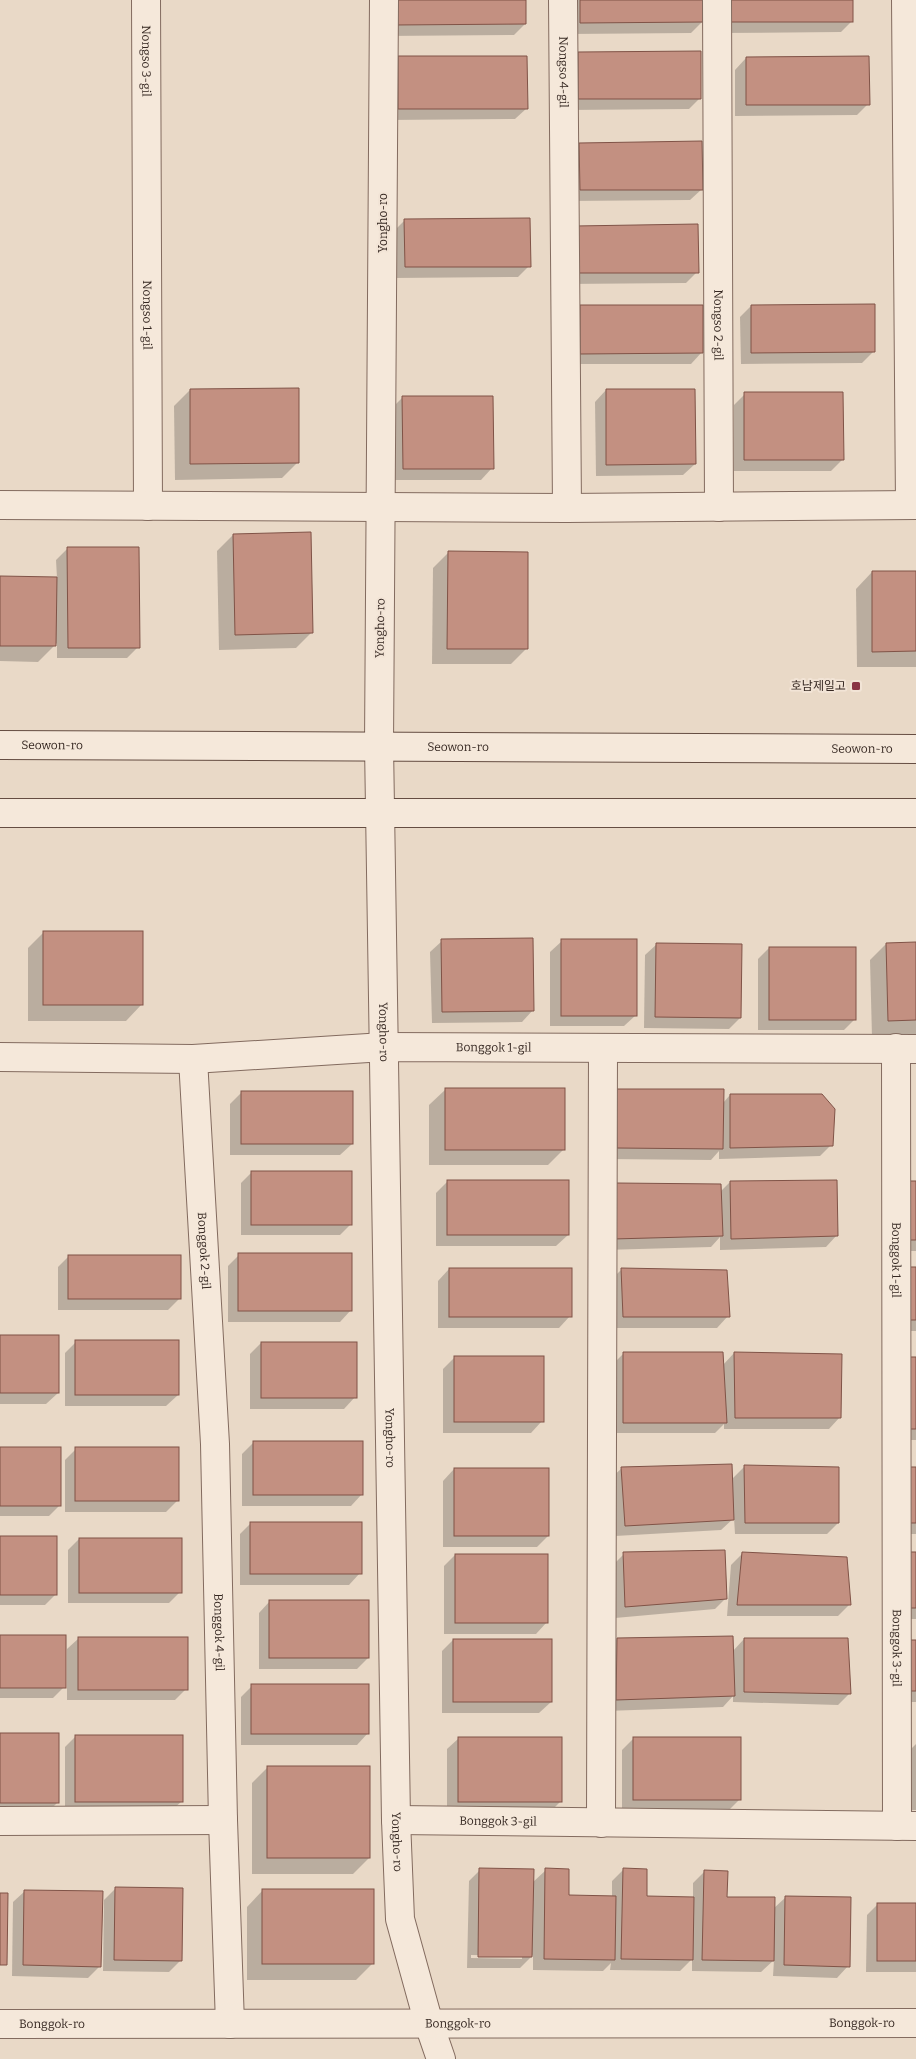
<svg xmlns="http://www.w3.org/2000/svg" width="916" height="2059" viewBox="0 0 916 2059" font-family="Bitter,'Noto Sans KR',serif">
	<rect width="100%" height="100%" fill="#e9d9c7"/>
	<g fill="#0003" fill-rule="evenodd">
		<path d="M383 0H525V24L514 35 384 36Z"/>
		<path d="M569 0H702V22L691 33 569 34Z"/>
		<path d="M719 0H852V21L841 32 719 33Z"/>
		<path d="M579 53 700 98 689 109 567 110V64Z"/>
		<path d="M398 58 527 108 515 119 387 120V69Z"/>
		<path d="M746 58 868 104 857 115 735 116V70Z"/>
		<path d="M580 144 702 189 690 200 569 201 568 155Z"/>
		<path d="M405 220 529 266 518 277 394 278 393 232Z"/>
		<path d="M564 238 697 272 686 283 565 284Z"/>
		<path d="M751 306 873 352 862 363 741 364 740 317Z"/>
		<path d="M581 307 702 352 691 364H569V318Z"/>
		<path d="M190 390 298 462 282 478 175 480 174 406Z"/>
		<path d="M606 390 695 464 683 475 596 476 595 402Z"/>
		<path d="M745 394 842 460 831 471H734V405Z"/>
		<path d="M403 397 492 468 481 480H392V408Z"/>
		<path d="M233 535 312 632 296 648 219 650 217 551Z"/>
		<path d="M68 548 138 647 127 658H57V643L38 662 0 661V577L57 578 56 560Z"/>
		<path d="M449 552 527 648 511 664H432L433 568Z"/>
		<path d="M872 572H916V667H857L856 589Z"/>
		<path d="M44 932 142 1004 126 1021H28V948Z"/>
		<path d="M442 941 533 1010 522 1022 432 1023 430 952Z"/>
		<path d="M562 941 636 1015 624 1026H550V952Z"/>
		<path d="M916 943V1035L872 1037 870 960 886 944Z"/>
		<path d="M657 944 740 1018 729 1029 644 1028 645 955Z"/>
		<path d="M769 948 855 1019 844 1030H758V959Z"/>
		<path d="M446 1089 564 1149 548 1165H429V1105Z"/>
		<path d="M241 1093 352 1144 340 1155H230V1104Z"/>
		<path d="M730 1095 831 1145 820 1156 719 1159V1151L711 1160 606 1159 605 1102 723 1103Z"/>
		<path d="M252 1172 351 1224 340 1235H241V1183Z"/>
		<path d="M447 1182 568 1235 556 1246H436V1193Z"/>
		<path d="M730 1182 837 1235 826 1247 720 1250V1237L711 1247 603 1250 605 1196 720 1192Z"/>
		<path d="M911 1182H916V1251H899V1194Z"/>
		<path d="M239 1255 351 1310 340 1322H228V1266Z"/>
		<path d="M69 1256 179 1299 168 1310H58V1267Z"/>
		<path d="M916 1268V1331H896Z"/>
		<path d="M449 1269 570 1316 559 1328H438V1281Z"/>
		<path d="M622 1269 728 1316 717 1328H612L610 1281Z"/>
		<path d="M0 1336 58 1393 46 1404H0Z"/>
		<path d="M76 1342 178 1395 166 1406H65V1353Z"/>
		<path d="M261 1343 355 1397 344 1409H250V1354Z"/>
		<path d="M624 1353 723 1365 734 1353 840 1417 829 1429H724V1424L715 1433H613V1364Z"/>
		<path d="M454 1358 542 1421 531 1433H443V1369Z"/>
		<path d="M916 1358V1440H899Z"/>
		<path d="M253 1443 362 1494 351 1506H242V1454Z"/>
		<path d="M0 1449 60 1505 49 1516H0Z"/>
		<path d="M76 1449 178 1500 166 1512H65V1460Z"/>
		<path d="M744 1467 838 1523 827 1534H735L734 1518 721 1530 615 1536 610 1479 622 1468 731 1480Z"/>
		<path d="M454 1469 548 1536 537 1547H443V1481Z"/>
		<path d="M916 1469V1534H895Z"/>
		<path d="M251 1523 360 1573 349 1585H240V1534Z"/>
		<path d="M0 1537 56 1594 45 1605H0Z"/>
		<path d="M79 1539 180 1592 169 1603H68V1550Z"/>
		<path d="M916 1553V1619H897Z"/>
		<path d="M624 1554 726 1598 715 1609 615 1618 613 1565Z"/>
		<path d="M742 1554 849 1605 838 1616H727L731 1565Z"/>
		<path d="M455 1555 547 1622 536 1634H444V1566Z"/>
		<path d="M270 1601 368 1658 357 1669H259V1613Z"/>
		<path d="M0 1636 64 1687 53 1698H0Z"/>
		<path d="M79 1638 186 1689 175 1700H67V1649Z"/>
		<path d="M617 1639 732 1652 744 1639 849 1694 838 1705 733 1702V1696L723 1707 605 1711 606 1650Z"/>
		<path d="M453 1640 551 1702 539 1713H442V1651Z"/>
		<path d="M916 1641V1702H897Z"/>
		<path d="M252 1686 368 1733 357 1745H241V1697Z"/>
		<path d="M0 1734 58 1802 46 1814H0Z"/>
		<path d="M76 1736 182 1801 170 1812H65V1747Z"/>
		<path d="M459 1738 561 1801 550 1812H447V1749Z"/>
		<path d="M634 1738 739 1800 728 1811H622V1750Z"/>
		<path d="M916 1744V1810H909V1751Z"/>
		<path d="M268 1767 369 1858 353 1874H252V1783Z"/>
		<path d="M480 1870 532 1883 546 1870 568 1896 612 1897V1881L623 1870 645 1897 693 1898V1883L704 1872 726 1898 773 1909 786 1897 848 1966 837 1978 773 1976 774 1960 761 1972 692 1971V1959L680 1971 610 1970 611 1963 603 1971 533 1970V1955L520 1968H467L469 1881ZM471 1955 522 1956V1959L471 1958Z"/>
		<path d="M116 1888 180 1961 169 1972 103 1971 104 1900Z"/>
		<path d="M263 1890 372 1964 356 1980H247V1907Z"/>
		<path d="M25 1891 100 1966 88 1978 12 1976 13 1902Z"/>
		<path d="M878 1904H916V1972H866L867 1915Z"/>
	</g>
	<g fill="#c39081" stroke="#805347">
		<path d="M394 0H526V24L394 25Z"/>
		<path d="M580 0H703V22L580 23Z"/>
		<rect x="730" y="0" width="123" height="22"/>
		<path d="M701 51V99H578V52Z"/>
		<path d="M398 56H527L528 109H398Z"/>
		<path d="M869 56 870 105H746V57Z"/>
		<path d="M702 141 703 190H580L579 143Z"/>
		<path d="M530 218 531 267H405L404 219Z"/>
		<path d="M698 224 699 273H575V226Z"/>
		<path d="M875 304V352L751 353V305Z"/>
		<path d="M580 305H703V353L580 354Z"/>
		<path d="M299 388V463L190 464V389Z"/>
		<path d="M606 389H695L696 464 606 465Z"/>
		<path d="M744 392H843L844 460H744Z"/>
		<path d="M402 396H493L494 469H403Z"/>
		<path d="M311 532 313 633 235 635 233 534Z"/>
		<path d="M67 547H139L140 648H68Z"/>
		<path d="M448 551 528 552V649H447Z"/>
		<path d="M872 571H916V651L872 652Z"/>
		<path d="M0 576 57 577 56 646H0Z"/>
		<rect x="43" y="931" width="100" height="74"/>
		<path d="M533 938 534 1011 442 1012 441 939Z"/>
		<rect x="561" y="939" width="76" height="77"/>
		<path d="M916 942V1020L888 1021 886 943Z"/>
		<path d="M656 943 742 944 741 1018 655 1017Z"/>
		<rect x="769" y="947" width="87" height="73"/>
		<rect x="445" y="1088" width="120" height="62"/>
		<path d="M616 1089H724L723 1149 617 1148Z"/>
		<rect x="241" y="1091" width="112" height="53"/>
		<path d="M730 1094H822L835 1109 833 1146 730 1148Z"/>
		<rect x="251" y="1171" width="101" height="54"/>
		<rect x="447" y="1180" width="122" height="55"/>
		<path d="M837 1180 838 1236 731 1239 730 1181Z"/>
		<rect x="910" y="1181" width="6" height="59"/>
		<path d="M616 1183 721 1184 723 1236 613 1239Z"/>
		<rect x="238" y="1253" width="114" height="58"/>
		<rect x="68" y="1255" width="113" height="44"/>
		<rect x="906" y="1267" width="10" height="53"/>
		<rect x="449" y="1268" width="123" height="49"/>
		<path d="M621 1268 727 1270 730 1317H623Z"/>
		<rect x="0" y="1335" width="59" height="58"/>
		<rect x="75" y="1340" width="104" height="55"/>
		<rect x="261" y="1342" width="96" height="56"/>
		<path d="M623 1352H723L727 1423H623Z"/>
		<path d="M734 1352 842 1354 841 1418H735Z"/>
		<rect x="454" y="1356" width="90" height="66"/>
		<rect x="910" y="1357" width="6" height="72"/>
		<rect x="253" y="1441" width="110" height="54"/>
		<rect x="0" y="1447" width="61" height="59"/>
		<rect x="75" y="1447" width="104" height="54"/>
		<path d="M732 1464 734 1520 625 1526 621 1467Z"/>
		<path d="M744 1465 839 1467V1523H745Z"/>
		<rect x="906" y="1467" width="10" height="56"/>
		<rect x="454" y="1468" width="95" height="68"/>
		<rect x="250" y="1522" width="112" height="52"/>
		<rect x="0" y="1536" width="57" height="59"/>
		<rect x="79" y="1538" width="103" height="55"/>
		<path d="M725 1550 727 1599 625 1607 623 1552Z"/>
		<path d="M742 1552 847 1557 851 1605H737Z"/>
		<rect x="907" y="1552" width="9" height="56"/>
		<rect x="455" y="1554" width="93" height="69"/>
		<rect x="269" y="1600" width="100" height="58"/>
		<rect x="0" y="1635" width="66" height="53"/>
		<path d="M733 1636 735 1696 616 1700 617 1638Z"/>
		<rect x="78" y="1637" width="110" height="53"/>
		<path d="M744 1638H848L851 1694 744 1692Z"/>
		<rect x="453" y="1639" width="99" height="63"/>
		<rect x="907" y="1640" width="9" height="51"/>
		<rect x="251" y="1684" width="118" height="50"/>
		<rect x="0" y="1733" width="59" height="70"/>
		<rect x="75" y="1735" width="108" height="67"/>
		<rect x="458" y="1737" width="104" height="65"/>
		<rect x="633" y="1737" width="108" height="63"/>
		<rect x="267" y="1766" width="103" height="92"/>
		<path d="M479 1868 534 1869 532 1957H478Z"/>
		<path d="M545 1868 569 1869V1895L616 1896 615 1960 544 1959Z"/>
		<path d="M623 1868 647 1869V1896L694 1897 693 1960 621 1959Z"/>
		<path d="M704 1870 728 1871 727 1897H775L774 1961 702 1960Z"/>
		<path d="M115 1887 183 1888 182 1961 114 1960Z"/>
		<rect x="262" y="1889" width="112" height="75"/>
		<path d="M24 1890 103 1891 101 1967 23 1965Z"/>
		<path d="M0 1893H8L7 1965H0Z"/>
		<path d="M785 1896 851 1897 850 1967 784 1965Z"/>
		<rect x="877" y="1903" width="39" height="58"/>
	</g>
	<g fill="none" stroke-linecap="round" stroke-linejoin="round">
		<defs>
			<g id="pedestrian">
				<path id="s1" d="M717 0 719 507"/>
			</g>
			<g id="minor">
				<path id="s2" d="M146 0 148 506"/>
				<path id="s3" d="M384 0 379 745 396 1820 400 1919 429 2024 441 2059"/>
				<path id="s4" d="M563 0 567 508"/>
				<path d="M906 0 910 505"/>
				<path d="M0 505 567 508 916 505"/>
				<path id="s5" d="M896 1048 897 1826"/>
				<path id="s6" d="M0 1057 193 1059 384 1047 916 1049"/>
				<path id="s7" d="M193 1059 215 1444 223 1820 230 2024"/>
				<path id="s8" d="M396 1820 915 1826"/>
				<path d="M0 1821 223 1820"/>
				<path d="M601 1823 603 1048"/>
				<path id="s9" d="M0 2024 916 2023"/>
			</g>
			<g id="secondary">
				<path id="s10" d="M0 745 916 749"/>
				<path d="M0 813H916"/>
			</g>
		</defs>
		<use href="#pedestrian" stroke="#836b5f" stroke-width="30"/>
		<use href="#minor" stroke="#836b5f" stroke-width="30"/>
		<use href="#secondary" stroke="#654d42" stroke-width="30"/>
		<use href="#pedestrian" stroke="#f5e8da" stroke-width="28"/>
		<use href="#minor" stroke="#f5e8da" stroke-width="28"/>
		<use href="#secondary" stroke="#f5e8da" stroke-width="28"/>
	</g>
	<rect fill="#8b3546" stroke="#f2e4d6" stroke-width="2" x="851" y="681" width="10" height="10" rx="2.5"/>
	<g text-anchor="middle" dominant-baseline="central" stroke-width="4" stroke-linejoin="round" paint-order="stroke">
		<g font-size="12" fill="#352721" stroke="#f2e4d6">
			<text stroke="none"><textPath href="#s2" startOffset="61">Nongso 3-gil</textPath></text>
			<text stroke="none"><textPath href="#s4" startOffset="72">Nongso 4-gil</textPath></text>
			<text transform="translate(383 223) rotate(-90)">Yongho-ro</text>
			<text stroke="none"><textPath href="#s2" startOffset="315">Nongso 1-gil</textPath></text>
			<text stroke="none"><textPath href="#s1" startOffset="325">Nongso 2-gil</textPath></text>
			<text transform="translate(380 628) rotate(-89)">Yongho-ro</text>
			<text stroke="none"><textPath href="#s10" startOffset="52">Seowon-ro</textPath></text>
			<text stroke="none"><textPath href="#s10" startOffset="458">Seowon-ro</textPath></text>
			<text stroke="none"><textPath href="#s10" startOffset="862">Seowon-ro</textPath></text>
			<text stroke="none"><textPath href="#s3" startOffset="1032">Yongho-ro</textPath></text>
			<text stroke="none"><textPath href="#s6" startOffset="494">Bonggok 1-gil</textPath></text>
			<text stroke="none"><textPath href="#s7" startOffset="192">Bonggok 2-gil</textPath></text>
			<text stroke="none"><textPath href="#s5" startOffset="212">Bonggok 1-gil</textPath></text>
			<text stroke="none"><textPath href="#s3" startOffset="1438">Yongho-ro</textPath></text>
			<text stroke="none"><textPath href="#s7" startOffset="574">Bonggok 4-gil</textPath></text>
			<text stroke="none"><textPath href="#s5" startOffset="600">Bonggok 3-gil</textPath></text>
			<text stroke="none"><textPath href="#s8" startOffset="102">Bonggok 3-gil</textPath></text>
			<text stroke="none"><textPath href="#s3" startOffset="1842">Yongho-ro</textPath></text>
			<text stroke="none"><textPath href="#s9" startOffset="862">Bonggok-ro</textPath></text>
			<text stroke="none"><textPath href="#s9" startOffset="52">Bonggok-ro</textPath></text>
			<text stroke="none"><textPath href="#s9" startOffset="458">Bonggok-ro</textPath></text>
		</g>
		<g font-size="12" fill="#352721" stroke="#f2e4d6" text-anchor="end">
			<text x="846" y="686">호남제일고</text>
		</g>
	</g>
</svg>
